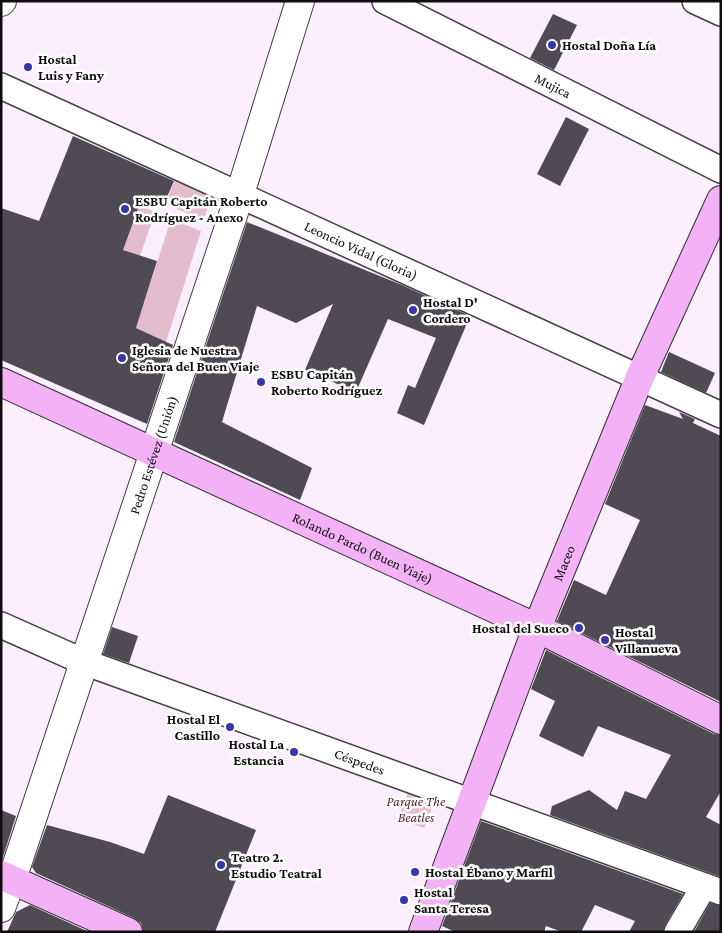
<svg xmlns="http://www.w3.org/2000/svg" width="722" height="933" viewBox="0 0 722 933" font-family="'Crimson Pro',serif">
	<rect width="100%" height="100%" fill="#fbeefd"/>
	<g fill="#e3bcce">
		<path d="M175 180 211 196 204 220 165 204Z"/>
		<path d="M139 205 155 212 140 256 123 250Z"/>
		<path d="M171 219 201 231 166 342 136 328Z"/>
		<path d="M409 790 435 800 424 828 398 819Z"/>
	</g>
	<g fill="#4f4a54">
		<path d="M553 14 577 25 554 70 530 58Z"/>
		<path d="M566 117 589 129 560 186 537 174Z"/>
		<path d="M73 136 174 181 164 204 143 195 123 250 157 261 136 328 173 345 147 424 1 360V208L39 221Z"/>
		<path d="M247 222 402 285 470 316 424 425 397 413 408 385 415 388 436 338 388 319 356 392 305 370 333 304 296 323 257 306 222 422 312 468 300 500 174 442Z"/>
		<path d="M669 352 715 373 706 393 661 372Z"/>
		<path d="M645 405 683 419 679 412 695 419 693 423 721 436V702L557 621 574 580 606 595 640 520 605 504Z"/>
		<path d="M112 627 138 636 129 663 103 654Z"/>
		<path d="M546 650 714 734 721 735V791L706 817 721 825V877L550 815 552 806 589 790 617 810 625 791 646 799 671 755 598 726 583 757 539 736 555 701 531 689Z"/>
		<path d="M168 795 256 830 215 932H143L141 923 134 918 36 873 32 867 47 825 110 842 144 854Z"/>
		<path d="M1 810 16 816 2 860H1Z"/>
		<path d="M481 821 683 894 665 925 663 932H629L635 921 595 905 581 932H562L546 926 544 932H455L442 926Z"/>
		<path d="M710 903 721 906V932H694Z"/>
		<path d="M30 905 89 932H7L16 912Z"/>
	</g>
	<g fill="none" stroke-linecap="round" stroke-linejoin="round">
		<defs>
			<g id="minor">
				<path id="s1" d="M385 1 721 170"/>
				<path d="M695 1 721 13"/>
				<path id="s2" d="M1 86 721 415"/>
				<path id="s3" d="M1 625 84 662 721 892"/>
				<path d="M677 932 704 886"/>
			</g>
			<g id="tertiary">
				<path d="M1 2 2 1"/>
				<path id="s4" d="M1 908 12 879 240 194 300 1"/>
			</g>
			<g id="secondary">
				<path id="s5" d="M1 382 537 628 721 720"/>
				<path d="M1 875 128 932"/>
				<path id="s6" d="M423 932 537 628 640 377 721 200"/>
			</g>
		</defs>
		<use href="#minor" stroke="#404040" stroke-width="28"/>
		<use href="#tertiary" stroke="#404040" stroke-width="30"/>
		<use href="#secondary" stroke="#2f2f2f" stroke-width="30"/>
		<use href="#minor" stroke="#fff" stroke-width="25"/>
		<use href="#tertiary" stroke="#fff" stroke-width="28"/>
		<use href="#secondary" stroke="#f3b1f6" stroke-width="28"/>
	</g>
	<g fill="#3735ac" stroke="#fff" stroke-width="2">
		<circle cx="552" cy="45" r="5"/>
		<circle cx="28" cy="67" r="5"/>
		<circle cx="125" cy="209" r="5"/>
		<circle cx="413" cy="310" r="5"/>
		<circle cx="122" cy="358" r="5"/>
		<circle cx="261" cy="382" r="5"/>
		<circle cx="579" cy="628" r="5"/>
		<circle cx="605" cy="640" r="5"/>
		<circle cx="230" cy="727" r="5"/>
		<circle cx="294" cy="752" r="5"/>
		<circle cx="221" cy="865" r="5"/>
		<circle cx="415" cy="872" r="5"/>
		<circle cx="404" cy="900" r="5"/>
	</g>
	<g text-anchor="middle" dominant-baseline="central" stroke-width="5" stroke-linejoin="round" paint-order="stroke">
		<g font-size="14" font-weight="bold" fill="#0d0d0d" stroke="#fff" text-anchor="start">
			<text x="562" y="45">Hostal Doña Lía</text>
			<text x="38" y="59">Hostal<tspan x="38" dy="16">Luis y Fany</tspan></text>
			<text x="135" y="201">ESBU Capitán Roberto<tspan x="135" dy="16">Rodríguez - Anexo</tspan></text>
			<text x="423" y="302">Hostal D'<tspan x="423" dy="16">Cordero</tspan></text>
			<text x="132" y="350">Iglesia de Nuestra<tspan x="132" dy="16">Señora del Buen Viaje</tspan></text>
			<text x="271" y="374">ESBU Capitán<tspan x="271" dy="16">Roberto Rodríguez</tspan></text>
			<text x="569" y="628" text-anchor="end">Hostal del Sueco</text>
			<text x="615" y="632">Hostal<tspan x="615" dy="16">Villanueva</tspan></text>
			<text x="220" y="719" text-anchor="end">Hostal El<tspan x="220" dy="16">Castillo</tspan></text>
			<text x="284" y="744" text-anchor="end">Hostal La<tspan x="284" dy="16">Estancia</tspan></text>
			<text x="231" y="857">Teatro 2.<tspan x="231" dy="16">Estudio Teatral</tspan></text>
			<text x="425" y="872">Hostal Ébano y Marfil</text>
			<text x="414" y="892">Hostal<tspan x="414" dy="16">Santa Teresa</tspan></text>
		</g>
		<g font-size="14" fill="#0d0d0d" stroke="#fff">
			<text stroke="none"><textPath href="#s1" startOffset="188">Mujica</textPath></text>
			<text stroke="none"><textPath href="#s2" startOffset="396">Leoncio Vidal (Gloria)</textPath></text>
			<text stroke="none"><textPath href="#s4" startOffset="478">Pedro Estévez (Unión)</textPath></text>
			<text stroke="none"><textPath href="#s5" startOffset="398">Rolando Pardo (Buen Viaje)</textPath></text>
			<text stroke="none"><textPath href="#s6" startOffset="395">Maceo</textPath></text>
			<text stroke="none"><textPath href="#s3" startOffset="384">Céspedes</textPath></text>
		</g>
		<g font-size="14" font-style="italic" fill="#5c252c" stroke="#fff">
			<text x="416" y="801">Parque The<tspan x="416" dy="16">Beatles</tspan></text>
		</g>
	</g>
	<rect width="722" height="933" fill="none" stroke="#0d0d0d" stroke-width="5"/>
</svg>
